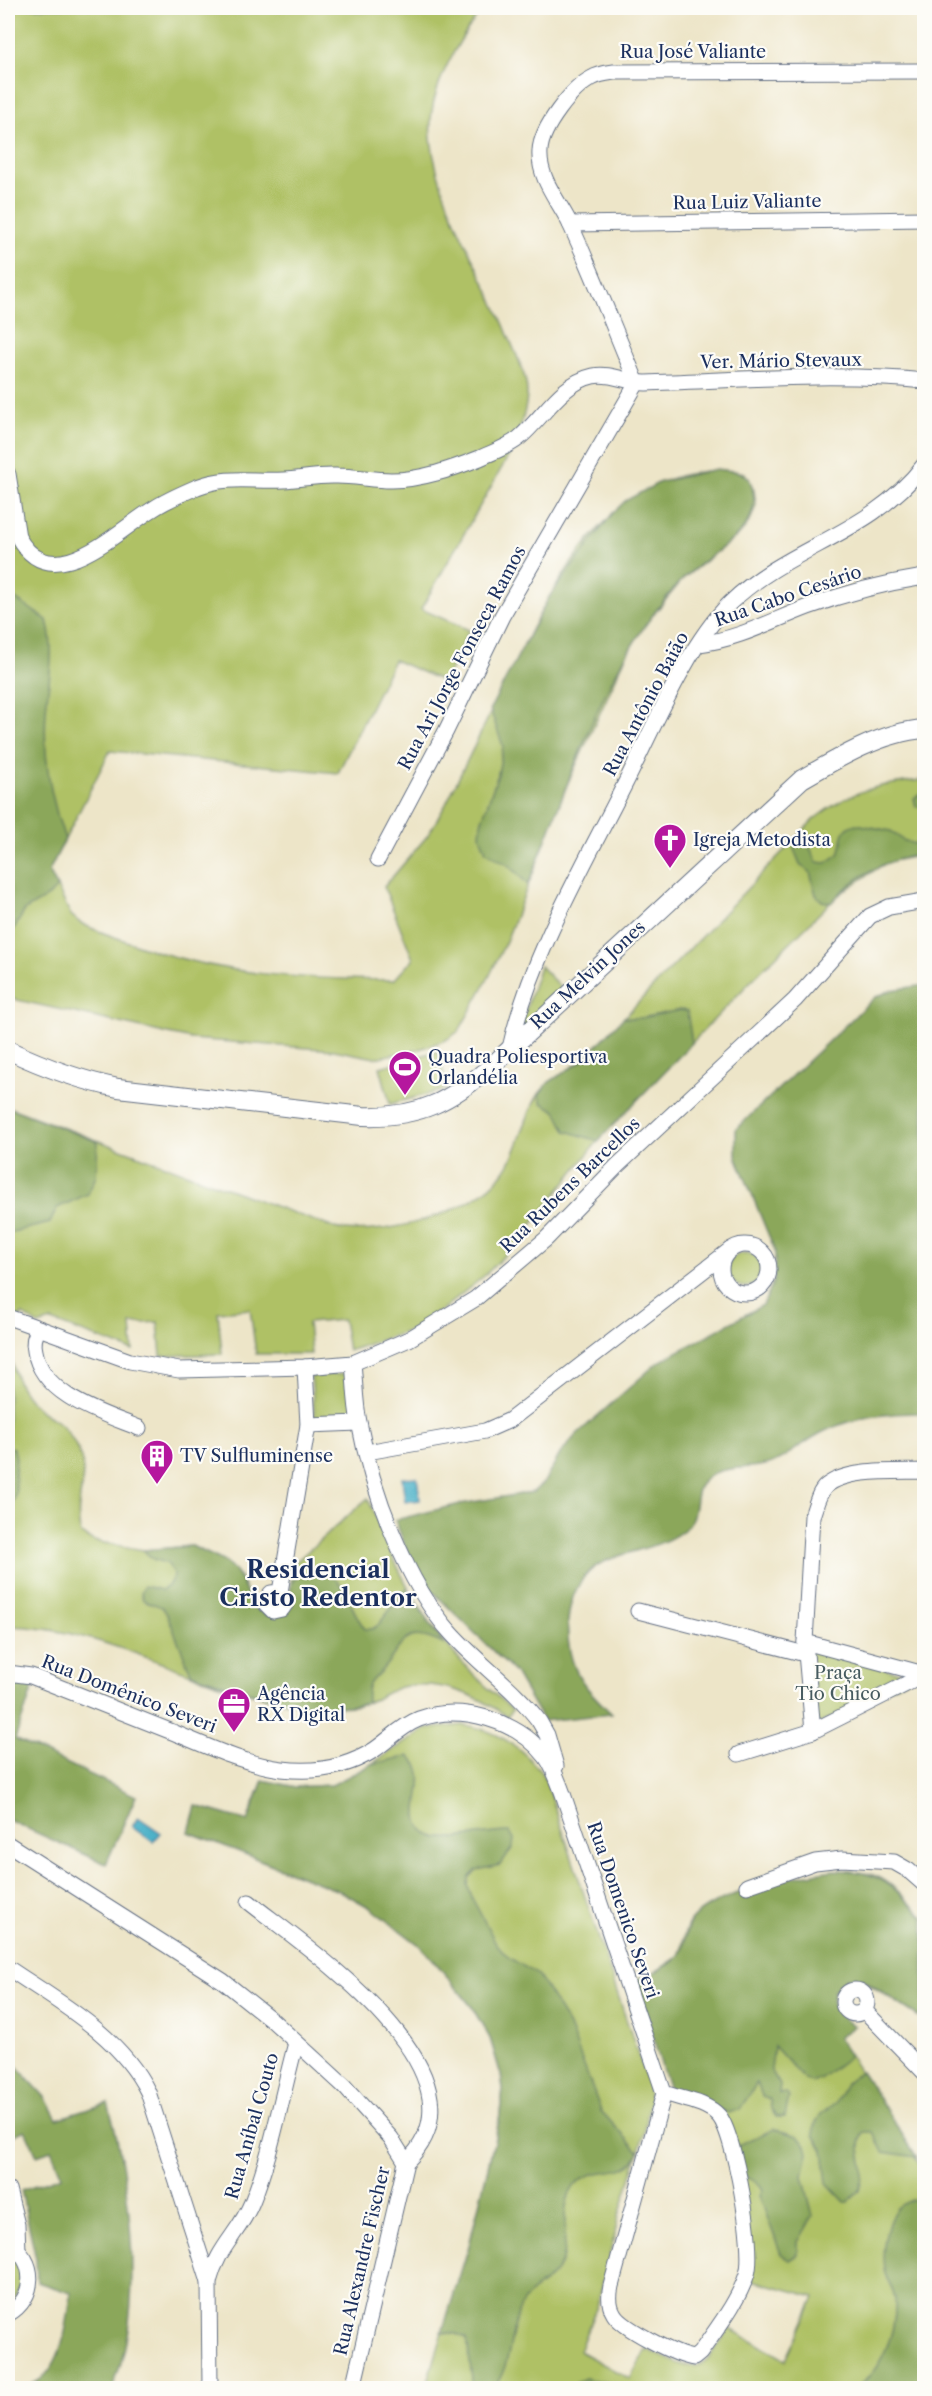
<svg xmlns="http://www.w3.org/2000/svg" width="932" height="2396" viewBox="0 0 932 2396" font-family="'Libre Caslon Text',serif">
	<rect width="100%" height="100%" fill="#fdfcf7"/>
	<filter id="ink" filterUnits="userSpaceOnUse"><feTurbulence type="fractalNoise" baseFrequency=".0167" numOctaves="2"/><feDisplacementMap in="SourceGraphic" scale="12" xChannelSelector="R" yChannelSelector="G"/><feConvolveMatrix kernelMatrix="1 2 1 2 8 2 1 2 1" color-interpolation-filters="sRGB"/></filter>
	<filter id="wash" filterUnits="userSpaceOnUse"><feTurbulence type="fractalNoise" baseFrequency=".008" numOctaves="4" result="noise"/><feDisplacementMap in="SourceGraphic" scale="24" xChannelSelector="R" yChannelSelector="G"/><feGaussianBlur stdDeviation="1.35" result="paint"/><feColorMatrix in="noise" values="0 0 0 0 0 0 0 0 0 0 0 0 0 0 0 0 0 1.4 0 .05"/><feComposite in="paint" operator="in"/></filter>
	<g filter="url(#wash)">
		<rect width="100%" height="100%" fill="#ede5c8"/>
		<g fill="#afc165" stroke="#657862" stroke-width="1.5">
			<path d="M8 8H486C472 20 463 36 454 52 440 77 428 109 431 139 439 208 483 271 508 335 515 353 528 376 527 395 526 416 516 438 508 457L421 609 469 630 445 682 394 660 338 773 110 751 49 871 71 915 79 922C94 931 113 936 129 942 221 976 298 979 394 980L413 959 384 887 428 835 445 806 531 630C568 562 616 483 699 472 715 469 730 469 745 473L754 490 756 505 751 519 741 533 684 578 643 627 626 656 567 785 507 939 489 977 459 1031 446 1040 420 1049 375 1058 334 1050 191 1039 8 998Z"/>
			<path d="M924 780V855L887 862 837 896 751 981 598 1141 520 1240 483 1277 429 1320 411 1330 348 1351 343 1320 308 1323 311 1354H256L250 1309 218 1312 222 1354 161 1356 158 1322 131 1324 133 1351 52 1321 38 1325 22 1314C2 1345 11 1385 39 1409 44 1415 52 1417 58 1422 68 1429 79 1449 82 1461 87 1480 73 1507 81 1534L94 1541 143 1550 192 1546 229 1565 239 1576 254 1608 269 1616 290 1603 292 1565 368 1498C405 1592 434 1645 513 1710L507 1717C480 1695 437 1679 401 1687 386 1691 375 1702 359 1705 342 1708 318 1706 300 1704 200 1691 110 1627 8 1626V1107L334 1228C381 1239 474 1213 503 1173 520 1150 523 1118 539 1094 552 1076 573 1069 589 1054L814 819C851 790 878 784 924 780Z"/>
			<path d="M540 966 563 990 516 1039Z"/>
			<path d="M438 1051 448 1089 390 1104 380 1067Z"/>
			<circle cx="745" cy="1270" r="17"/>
			<path d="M351 1373 355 1418 315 1421 311 1376Z"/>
			<path d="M809 1649 914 1676 817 1725Z"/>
			<path d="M463 1725C499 1730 525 1749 545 1778L647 2081 650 2100 645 2131 619 2216 598 2303 579 2351 630 2379 646 2349C698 2373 699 2377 729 2328L786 2360 815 2297 751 2280 737 2161 635 1980 655 1972 679 1956C684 1944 683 1927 693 1918 723 1889 838 1860 876 1876 895 1884 910 1904 924 1918V2020L858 1977C841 1977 826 1995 835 2011 838 2019 847 2022 854 2026L838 2038 924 2171V2388H426L469 2246 499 2121 503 2089 501 2075 490 2038 472 2007 432 1958 418 1944 369 1907 344 1893 189 1832 196 1806 247 1821 263 1780 295 1787 332 1785 357 1773 426 1729Z"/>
			<path d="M8 2254C30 2271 23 2289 8 2307Z"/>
		</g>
		<g fill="#8ba75a" stroke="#536b5c" stroke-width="1.5">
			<path d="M716 469 739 472 749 478C771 530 715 547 684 578 673 588 664 601 655 612 594 692 566 794 528 885L510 866 486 852 480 836 481 823 498 774 503 746 490 709 549 597 612 514 625 501 660 482Z"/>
			<path d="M8 594 47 620C56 655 48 678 46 712 43 755 50 798 65 839L49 871 57 887 49 896 25 910 8 939Z"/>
			<path d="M924 792V806L916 807 914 798Z"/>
			<path d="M856 824 891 831 903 840 914 844 924 838 923 855C887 858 855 876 831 903L822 901 816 895 810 872 800 864 791 842 808 844 817 862 826 863 839 854C844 841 839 828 856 824Z"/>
			<path d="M924 985V1413C889 1413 855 1416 823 1432 805 1441 790 1455 772 1463 753 1470 727 1465 709 1476 689 1488 701 1514 686 1528 663 1549 624 1550 598 1565 562 1587 560 1648 582 1681 590 1693 602 1704 612 1714L543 1721 515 1673 417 1576 395 1520 460 1504 533 1492 544 1482 560 1454 576 1435 657 1363 763 1305 774 1280 775 1251 736 1156V1129L874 998 891 990Z"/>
			<path d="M680 1010 687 1011 692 1043 598 1141 566 1131 556 1111 542 1103 539 1094 549 1082 582 1061 623 1018H641Z"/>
			<path d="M8 1107 98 1142 96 1176 88 1194 57 1208 50 1223 8 1233Z"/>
			<path d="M8 1447 13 1448C18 1458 15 1461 15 1472 15 1487 20 1496 8 1508Z"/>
			<path d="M192 1546C204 1553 219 1557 230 1566 248 1582 244 1608 269 1616L290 1603 291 1585 296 1576C348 1561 342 1599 365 1629H372L378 1625 407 1588 443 1644C409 1627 405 1639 387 1664 374 1681 365 1679 367 1703 309 1716 245 1692 191 1673L167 1614 162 1607 143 1600 141 1592 144 1586 162 1590 168 1586 174 1575 168 1564 153 1559 143 1550Z"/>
			<path d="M13 1679 34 1685 15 1739 136 1796 106 1864 8 1820V1680Z"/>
			<path d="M408 1756C440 1775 396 1820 432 1836 446 1843 490 1831 510 1832L514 1839 513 1847 500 1865 477 1870 469 1878 468 1885 472 1898 496 1943 508 1957 538 1975 569 2026 601 2111 639 2152C629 2182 592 2161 573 2188 559 2209 569 2237 562 2260 554 2283 532 2285 523 2302 508 2330 514 2360 494 2388H473L467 2339 457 2334 442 2332 469 2246 499 2121 503 2089 501 2075 490 2038 472 2007 432 1958 418 1944 369 1907 344 1893 189 1832 196 1806 248 1821 263 1780 295 1787 332 1785 372 1764Z"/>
			<path d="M834 1870C880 1870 894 1887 924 1918V2020L863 1979 847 1978C821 1994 834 2015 854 2026L838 2038 850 2056 821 2078 812 2082 805 2080 774 2046 771 2070 780 2085 779 2094 786 2093 789 2096 785 2117H776L771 2109 770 2099 762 2096 757 2083 740 2109 729 2113 669 2090 635 1980C649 1974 670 1968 679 1955 688 1944 683 1927 694 1917 725 1890 794 1875 834 1870Z"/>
			<path d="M8 2057 45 2097 57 2119 108 2103C131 2184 146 2310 112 2388H15C22 2387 31 2385 38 2381 63 2365 68 2320 71 2293L37 2282 36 2259 21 2190 62 2176 51 2150 37 2155 25 2130 8 2138Z"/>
			<path d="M861 2071 917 2157 883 2152 873 2132H864C854 2149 867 2164 862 2183 860 2191 853 2195 849 2202H845L827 2183 823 2150 814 2135V2126L821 2114 836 2103 846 2084Z"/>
			<path d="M774 2129 798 2136 806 2146 808 2152 803 2176 813 2216 798 2242V2255L790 2260 781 2254 762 2203 760 2196 763 2189 757 2182 740 2174 734 2144H741Z"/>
			<path d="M924 2194V2388H855C882 2371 897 2331 895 2299 894 2289 887 2281 885 2273 880 2255 886 2223 896 2209 901 2202 917 2200 924 2194Z"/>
			<path d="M584 2378 634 2388H572L578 2381Z"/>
		</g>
		<g fill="#48b0c7" stroke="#327092" stroke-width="1.5">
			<path d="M417 1477 420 1500 405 1502 402 1478Z"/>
			<path d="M138 1817 161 1833 153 1842 132 1827Z"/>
		</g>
	</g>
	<g filter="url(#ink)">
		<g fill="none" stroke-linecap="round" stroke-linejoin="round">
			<defs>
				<g id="minor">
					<path d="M570 224 924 219"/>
					<path d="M637 383C615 331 595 278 571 226 560 202 538 179 540 151 541 128 572 88 592 78 598 74 607 73 614 72L924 71"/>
					<path d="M8 474 18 537C52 599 116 531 153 509 165 501 183 493 197 487 228 475 253 482 284 480 301 479 319 475 337 476 355 476 373 480 391 480 421 480 452 469 480 458 493 452 508 447 519 438 543 418 561 383 593 376 610 372 628 383 646 383 738 380 833 372 924 381"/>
					<path d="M699 644C739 639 771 621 808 607 846 593 885 583 924 577"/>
					<path d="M378 859 446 731 502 616 637 383"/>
					<path d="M510 1048C531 954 585 864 628 778 654 726 689 643 730 603 790 545 869 536 924 465"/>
					<circle cx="745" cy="1269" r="24"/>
					<path d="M8 1317 130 1361 179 1370 305 1367 353 1363 409 1339 475 1299 546 1239 618 1165 795 1000 870 916 889 907 924 901"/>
					<path d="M39 1329C34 1336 33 1343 35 1351 42 1396 102 1413 139 1428"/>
					<path d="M353 1363C355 1382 355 1403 359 1422 371 1488 406 1584 452 1634 479 1664 515 1689 539 1721L547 1735 556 1766"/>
					<path d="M308 1425 359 1423"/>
					<path d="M367 1452 485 1431 510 1420 730 1250"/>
					<path d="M280 1592 271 1593 267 1598 266 1604 273 1611 282 1609 286 1603 280 1592 308 1425 305 1367"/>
					<path d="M638 1611 805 1654"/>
					<path d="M805 1642 924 1674"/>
					<path d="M8 1673 31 1676C79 1695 127 1714 175 1733 209 1747 245 1764 282 1769 314 1773 346 1768 374 1750 389 1740 401 1726 419 1719 461 1703 519 1721 546 1757 554 1768 558 1781 563 1794L664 2093 611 2286C609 2295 609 2306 614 2314 622 2328 677 2356 694 2358L700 2353C717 2328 738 2302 747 2274 755 2250 735 2135 719 2116 707 2102 681 2099 664 2093"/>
					<path d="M813 1731 805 1642 812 1516C816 1506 818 1493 826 1486 847 1468 898 1472 924 1471"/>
					<path d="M739 1754 813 1731 924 1675"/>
					<path d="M8 1844 223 1981 272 2020 344 2086 391 2138 406 2162"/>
					<path d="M747 1886 815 1862 842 1859 894 1862 908 1870 924 1884"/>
					<path d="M249 1902C309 1950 498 2075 406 2162L353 2388"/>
					<path d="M8 1968C58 2002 120 2035 148 2092L209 2282 210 2388"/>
					<circle cx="855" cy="2002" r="12"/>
					<path d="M864 2010 924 2072"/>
					<path d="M8 2189 17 2225 18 2251"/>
					<path d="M8 2244C38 2259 36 2299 8 2314"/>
					<path d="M209 2282C218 2246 239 2234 252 2202 272 2153 282 2094 296 2043"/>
				</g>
				<path id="tertiary" d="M8 1050C44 1067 78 1080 118 1088L363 1116C420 1118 451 1101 494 1064L802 779C838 758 882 732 924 729"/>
			</defs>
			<use href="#minor" stroke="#646f83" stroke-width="17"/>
			<use href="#tertiary" stroke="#646f83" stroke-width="20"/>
			<use href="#minor" stroke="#fff" stroke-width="15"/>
			<use href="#tertiary" stroke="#fff" stroke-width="18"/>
		</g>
	</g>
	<defs>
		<symbol id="church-pin" viewBox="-11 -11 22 30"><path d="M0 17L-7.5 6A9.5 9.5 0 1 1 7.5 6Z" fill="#b5179e" stroke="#fdfcf7"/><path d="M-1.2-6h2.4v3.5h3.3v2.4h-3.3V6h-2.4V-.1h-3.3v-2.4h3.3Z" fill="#fff"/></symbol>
		<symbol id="stadium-pin" viewBox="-11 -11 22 30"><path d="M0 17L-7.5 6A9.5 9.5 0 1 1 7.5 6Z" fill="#b5179e" stroke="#fdfcf7"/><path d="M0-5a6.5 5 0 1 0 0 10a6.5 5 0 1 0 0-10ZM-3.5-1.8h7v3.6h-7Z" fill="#fff"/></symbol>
		<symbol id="building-pin" viewBox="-11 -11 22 30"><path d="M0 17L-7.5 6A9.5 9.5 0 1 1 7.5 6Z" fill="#b5179e" stroke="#fdfcf7"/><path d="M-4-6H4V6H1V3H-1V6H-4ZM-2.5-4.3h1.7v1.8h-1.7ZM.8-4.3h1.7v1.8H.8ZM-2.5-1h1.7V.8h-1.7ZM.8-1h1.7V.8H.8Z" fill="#fff"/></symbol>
		<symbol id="office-pin" viewBox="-11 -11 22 30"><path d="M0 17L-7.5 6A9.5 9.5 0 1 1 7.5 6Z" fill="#b5179e" stroke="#fdfcf7"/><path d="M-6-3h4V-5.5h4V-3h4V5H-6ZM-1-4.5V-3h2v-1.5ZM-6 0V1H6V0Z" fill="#fff"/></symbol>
	</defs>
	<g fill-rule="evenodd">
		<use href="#church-pin" x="651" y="821" width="38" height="52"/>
		<use href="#stadium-pin" x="386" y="1048" width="38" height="52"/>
		<use href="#building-pin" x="138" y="1437" width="38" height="52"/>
		<use href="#office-pin" x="215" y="1685" width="38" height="52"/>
	</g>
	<g text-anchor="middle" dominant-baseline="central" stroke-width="4.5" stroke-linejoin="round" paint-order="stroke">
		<g font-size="18" fill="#1b2f5e" stroke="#fdfcf7">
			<text x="693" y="52">Rua José Valiante</text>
			<text transform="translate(747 202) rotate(-1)">Rua Luiz Valiante</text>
			<text transform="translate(781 361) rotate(-1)">Ver. Mário Stevaux</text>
			<text transform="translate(788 596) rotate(-19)">Rua Cabo Cesário</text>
			<text transform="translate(462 658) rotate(-62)">Rua Ari Jorge Fonseca Ramos</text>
			<text transform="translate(646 704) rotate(-62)">Rua Antônio Baião</text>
			<text transform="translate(588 975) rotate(-43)">Rua Melvin Jones</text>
			<text transform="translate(570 1185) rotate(-44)">Rua Rubens Barcellos</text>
			<text transform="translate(129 1694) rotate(21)">Rua Domênico Severi</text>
			<text transform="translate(623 1910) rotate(71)">Rua Domenico Severi</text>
			<text transform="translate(252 2126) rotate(-74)">Rua Aníbal Couto</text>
			<text transform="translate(362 2261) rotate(-77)">Rua Alexandre Fischer</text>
		</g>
		<g font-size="18" fill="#1b2f5e" stroke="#fdfcf7" text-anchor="start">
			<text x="693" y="840">Igreja Metodista</text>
			<text x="428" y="1057">Quadra Poliesportiva<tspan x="428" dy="21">Orlandélia</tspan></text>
			<text x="180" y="1456">TV Sulfluminense</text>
			<text x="257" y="1694">Agência<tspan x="257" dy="21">RX Digital</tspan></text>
		</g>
		<g font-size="18" fill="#475b60" stroke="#fdfcf7">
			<text x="838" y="1673">Praça<tspan x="838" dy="21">Tio Chico</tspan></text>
		</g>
		<g font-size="24" font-weight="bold" fill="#1b2f5e" stroke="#fdfcf7">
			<text x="318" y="1569">Residencial<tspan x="318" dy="28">Cristo Redentor</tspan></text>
		</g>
	</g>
	<rect width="932" height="2396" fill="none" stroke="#fdfcf7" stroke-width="30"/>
</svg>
